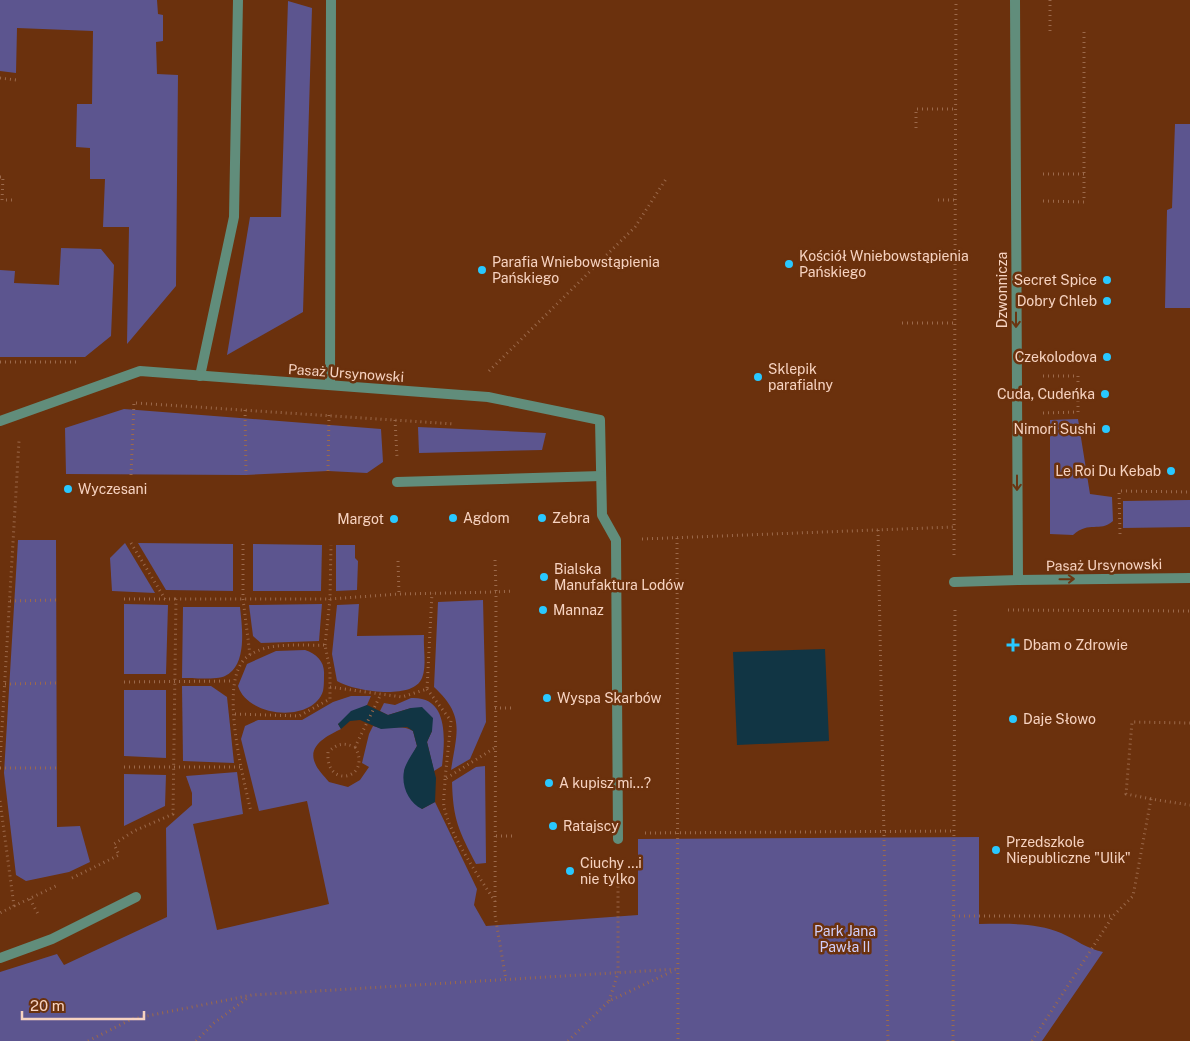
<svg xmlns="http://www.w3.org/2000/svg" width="1190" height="1041" viewBox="0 0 1190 1041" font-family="'Public Sans',sans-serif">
	<rect width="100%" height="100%" fill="#6b310d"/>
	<g fill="#5c558f">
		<path d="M0 0H157L158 14 163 15V41L156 42 157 74 178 75 176 286 127 344 129 227H103L105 179H90V148L76 147 77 104H92L93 31 17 28 16 73 0 71Z"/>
		<path d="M288 1 312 8 303 312 227 355 250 217H281Z"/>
		<path d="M1175 124H1190V308H1165L1167 210 1172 208Z"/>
		<path d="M61 248 101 249 114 265 111 336 85 357H0V270L15 271 14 283 59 285Z"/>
		<path d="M124 409 381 429 383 462 367 473 328 471 246 475 66 474 65 428Z"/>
		<path d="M1078 419 1090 494 1112 497 1113 521C1099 533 1090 520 1073 535L1050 534V420Z"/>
		<path d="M418 427 546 433 542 450 419 453Z"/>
		<path d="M1190 500V527L1123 528V501Z"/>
		<path d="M18 540H56L57 827 80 826 90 862 69 872 26 881 16 875 4 773Z"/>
		<path d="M125 543 155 593 112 591 110 558Z"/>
		<path d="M138 543 233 544V591L166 590Z"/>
		<path d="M253 544 322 545 321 591H253Z"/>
		<path d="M336 545H355V558L358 561 357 590 336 591Z"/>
		<path d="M483 600 486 722 470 759 451 770C457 731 465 716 434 687L438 602Z"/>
		<path d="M124 604 168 605 166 674H124Z"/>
		<path d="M322 604 319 641 261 643 253 636 249 605Z"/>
		<path d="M359 604 357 636 424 635C423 647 427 667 422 678 413 701 353 691 337 681L332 654 337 605Z"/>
		<path d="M183 607H240C242 627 248 665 225 676 217 680 192 678 182 678Z"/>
		<path d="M305 650C317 654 325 662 324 675 324 680 324 687 323 691 313 723 248 718 238 686L247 664 276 651Z"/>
		<path d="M182 686H211L227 697 234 763 183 761Z"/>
		<path d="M124 690H166V758L124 756Z"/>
		<path d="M351 696H371L367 705 338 724 341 729C329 735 307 745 315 763 317 769 324 776 329 782L348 787 360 780 369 767 362 763 369 734 373 726C386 731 401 723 413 731L417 746 404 771 422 809 435 802 477 889 474 905 486 926 638 915V839L979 837V924C1006 924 1036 922 1061 933 1075 939 1087 949 1103 952L1042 1041H0V972L57 954 64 965 167 917 166 828 192 805V793L186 776 237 772 243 814 193 824 217 930 329 904 307 801 259 811 241 739 245 726 258 720H302L333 702Z"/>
		<path d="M411 698C449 696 445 739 442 766L434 771 427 742 432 731 411 708 388 715 380 711 384 703 395 705Z"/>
		<path d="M485 766 486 863 476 864C459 831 453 820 452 782L476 767Z"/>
		<path d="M124 774 166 775 165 806 124 826Z"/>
	</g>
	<g fill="#113544">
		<path d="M825 649 829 741 737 745 733 652Z"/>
		<path d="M367 705 388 715 411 708 422 707 433 718 432 731 427 742 436 778 435 802 422 809C409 803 401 786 404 771 405 764 413 753 417 746L413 731 407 727 381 729 360 720 350 721 341 729 338 724 351 711Z"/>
	</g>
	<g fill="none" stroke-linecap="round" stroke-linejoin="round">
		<g stroke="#9b694b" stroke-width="3" stroke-dasharray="1 4" stroke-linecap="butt">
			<path d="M1050 31V0"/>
			<path d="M0 78 16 80"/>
			<path d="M916 128V109H956"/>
			<path d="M1043 174H1084"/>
			<path d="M0 177H3L2 200H13"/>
			<path d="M938 200H955"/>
			<path d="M1043 201 1084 202V31"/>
			<path d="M902 323H954"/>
			<path d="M0 362H80"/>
			<path d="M489 371 635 227 666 179"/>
			<path d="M1043 376H1078V412L1043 413"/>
			<path d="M136 403 454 424"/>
			<path d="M245 410 246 475"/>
			<path d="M395 420 397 457"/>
			<path d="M328 471 329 414"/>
			<path d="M131 475 134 402"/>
			<path d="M878 530 888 1041"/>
			<path d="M1120 534 1119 491 1190 492"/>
			<path d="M677 538 678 1041"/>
			<path d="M642 539 954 527"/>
			<path d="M131 543 165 599"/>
			<path d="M243 544V599L250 655"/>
			<path d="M954 555 956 0"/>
			<path d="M495 560 496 592 513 591"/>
			<path d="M398 561 399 594"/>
			<path d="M124 599H176"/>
			<path d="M10 601 56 600"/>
			<path d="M1008 610 1190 611"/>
			<path d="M325 645 330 599 331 545"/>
			<path d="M124 682 233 681"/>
			<path d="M5 684 56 683"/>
			<path d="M330 687 402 697 427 689 432 593"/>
			<path d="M427 689 451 721 445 779 496 747"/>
			<path d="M495 708H512"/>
			<path d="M235 714 299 716 330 699V670L325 645C301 646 267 641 247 657 217 680 244 780 251 812"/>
			<path d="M355 747C373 779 325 790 328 752 337 744 343 742 355 747L381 694"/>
			<path d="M0 762 19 441"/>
			<path d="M124 767H241"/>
			<path d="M0 768H57"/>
			<path d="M445 779C445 788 443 798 444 806 448 832 480 879 495 901"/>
			<path d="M1151 799 1126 794 1132 722 1190 723"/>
			<path d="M0 801 14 906 0 913"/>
			<path d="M645 833 955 831"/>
			<path d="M496 836H512"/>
			<path d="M72 878 119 855 114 844 134 831 173 814 176 599H330L399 594 496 592 495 915 506 980"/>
			<path d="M30 899 39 916"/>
			<path d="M14 906 58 885"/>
			<path d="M954 916H1113L1133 896 1151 799 1190 805"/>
			<path d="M609 1001 618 973V864"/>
			<path d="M88 1041 132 1019 252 995 678 969"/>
			<path d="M196 1041 214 1023 249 997"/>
			<path d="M568 1041 609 1001 675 970"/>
			<path d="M953 1041 955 609"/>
			<path d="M1032 1041 1113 916"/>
		</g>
		<g stroke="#618d7b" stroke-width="10">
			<path d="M200 376 234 217 238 0"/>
			<path d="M330 385 331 0"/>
			<path d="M954 582 1018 580"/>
		</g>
		<g stroke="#618d7b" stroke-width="10">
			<path d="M1015 0 1018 580 1190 578"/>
			<path d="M0 421 140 371 488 397 600 420 602 515 616 540 618 839"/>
			<path d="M397 482 601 476"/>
			<path d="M0 958 52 939 136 897"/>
		</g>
	</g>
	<defs><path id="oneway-shaft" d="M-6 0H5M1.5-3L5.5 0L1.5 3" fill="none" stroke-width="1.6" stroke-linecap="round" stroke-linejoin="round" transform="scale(1.25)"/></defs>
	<g stroke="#6a3612">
		<use href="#oneway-shaft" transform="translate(1016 320) rotate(90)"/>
		<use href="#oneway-shaft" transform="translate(1017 483) rotate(90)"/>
		<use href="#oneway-shaft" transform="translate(1067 579) rotate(-1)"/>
	</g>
	<g fill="#29c8ff" stroke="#6b310d" stroke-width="2">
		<circle cx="789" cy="264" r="5"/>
		<circle cx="482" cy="270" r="5"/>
		<circle cx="1107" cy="280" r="5"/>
		<circle cx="1107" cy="301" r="5"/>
		<circle cx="1107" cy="357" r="5"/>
		<circle cx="758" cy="377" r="5"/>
		<circle cx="1105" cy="394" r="5"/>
		<circle cx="1106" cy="429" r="5"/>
		<circle cx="1171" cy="471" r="5"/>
		<circle cx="68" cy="489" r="5"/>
		<circle cx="453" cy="518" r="5"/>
		<circle cx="542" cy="518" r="5"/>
		<circle cx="394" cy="519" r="5"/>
		<circle cx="544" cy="577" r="5"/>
		<circle cx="543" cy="610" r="5"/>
		<path d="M1010.5 637.5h5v5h5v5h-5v5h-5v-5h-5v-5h5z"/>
		<circle cx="547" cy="698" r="5"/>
		<circle cx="1013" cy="719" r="5"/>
		<circle cx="549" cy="783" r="5"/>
		<circle cx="553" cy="826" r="5"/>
		<circle cx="996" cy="850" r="5"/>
		<circle cx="570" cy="871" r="5"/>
	</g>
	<g text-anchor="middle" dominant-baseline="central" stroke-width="5" stroke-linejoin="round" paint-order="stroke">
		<g font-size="14" fill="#f7d3c1" stroke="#6b310d" text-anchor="start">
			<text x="799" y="256">Kościół Wniebowstąpienia<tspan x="799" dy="16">Pańskiego</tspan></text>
			<text x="492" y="262">Parafia Wniebowstąpienia<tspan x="492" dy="16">Pańskiego</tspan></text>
			<text x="1097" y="280" text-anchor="end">Secret Spice</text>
			<text x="1097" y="301" text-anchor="end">Dobry Chleb</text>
			<text x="1097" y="357" text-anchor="end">Czekolodova</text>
			<text x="768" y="369">Sklepik<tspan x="768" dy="16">parafialny</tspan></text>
			<text x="1095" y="394" text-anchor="end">Cuda, Cudeńka</text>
			<text x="1096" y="429" text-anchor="end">Nimori Sushi</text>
			<text x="1161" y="471" text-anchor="end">Le Roi Du Kebab</text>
			<text x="78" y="489">Wyczesani</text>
			<text x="463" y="518">Agdom</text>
			<text x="552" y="518">Zebra</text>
			<text x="384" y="519" text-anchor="end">Margot</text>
			<text x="554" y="569">Bialska<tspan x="554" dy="16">Manufaktura Lodów</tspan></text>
			<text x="553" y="610">Mannaz</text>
			<text x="1023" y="645">Dbam o Zdrowie</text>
			<text x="557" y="698">Wyspa Skarbów</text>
			<text x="1023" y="719">Daje Słowo</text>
			<text x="559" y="783">A kupisz mi...?</text>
			<text x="563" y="826">Ratajscy</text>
			<text x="1006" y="842">Przedszkole<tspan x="1006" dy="16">Niepubliczne "Ulik"</tspan></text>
			<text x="580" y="863">Ciuchy ...i<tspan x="580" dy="16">nie tylko</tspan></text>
		</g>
		<g font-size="14" fill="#f7d3c1" stroke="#6b310d">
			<text transform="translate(1002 290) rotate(-90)">Dzwonnicza</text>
			<text transform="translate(346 373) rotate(4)">Pasaż Ursynowski</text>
			<text transform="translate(1104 565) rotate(-1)">Pasaż Ursynowski</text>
		</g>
		<g font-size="14" fill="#d0cefa" stroke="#6b310d">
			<text x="845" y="931">Park Jana<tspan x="845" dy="16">Pawła II</tspan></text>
		</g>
	</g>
	<path d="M22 1011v8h122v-8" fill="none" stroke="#f7d3c1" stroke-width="2.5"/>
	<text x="30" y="1011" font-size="15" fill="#f7d3c1" stroke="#6b310d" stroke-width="4" paint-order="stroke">20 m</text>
</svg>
